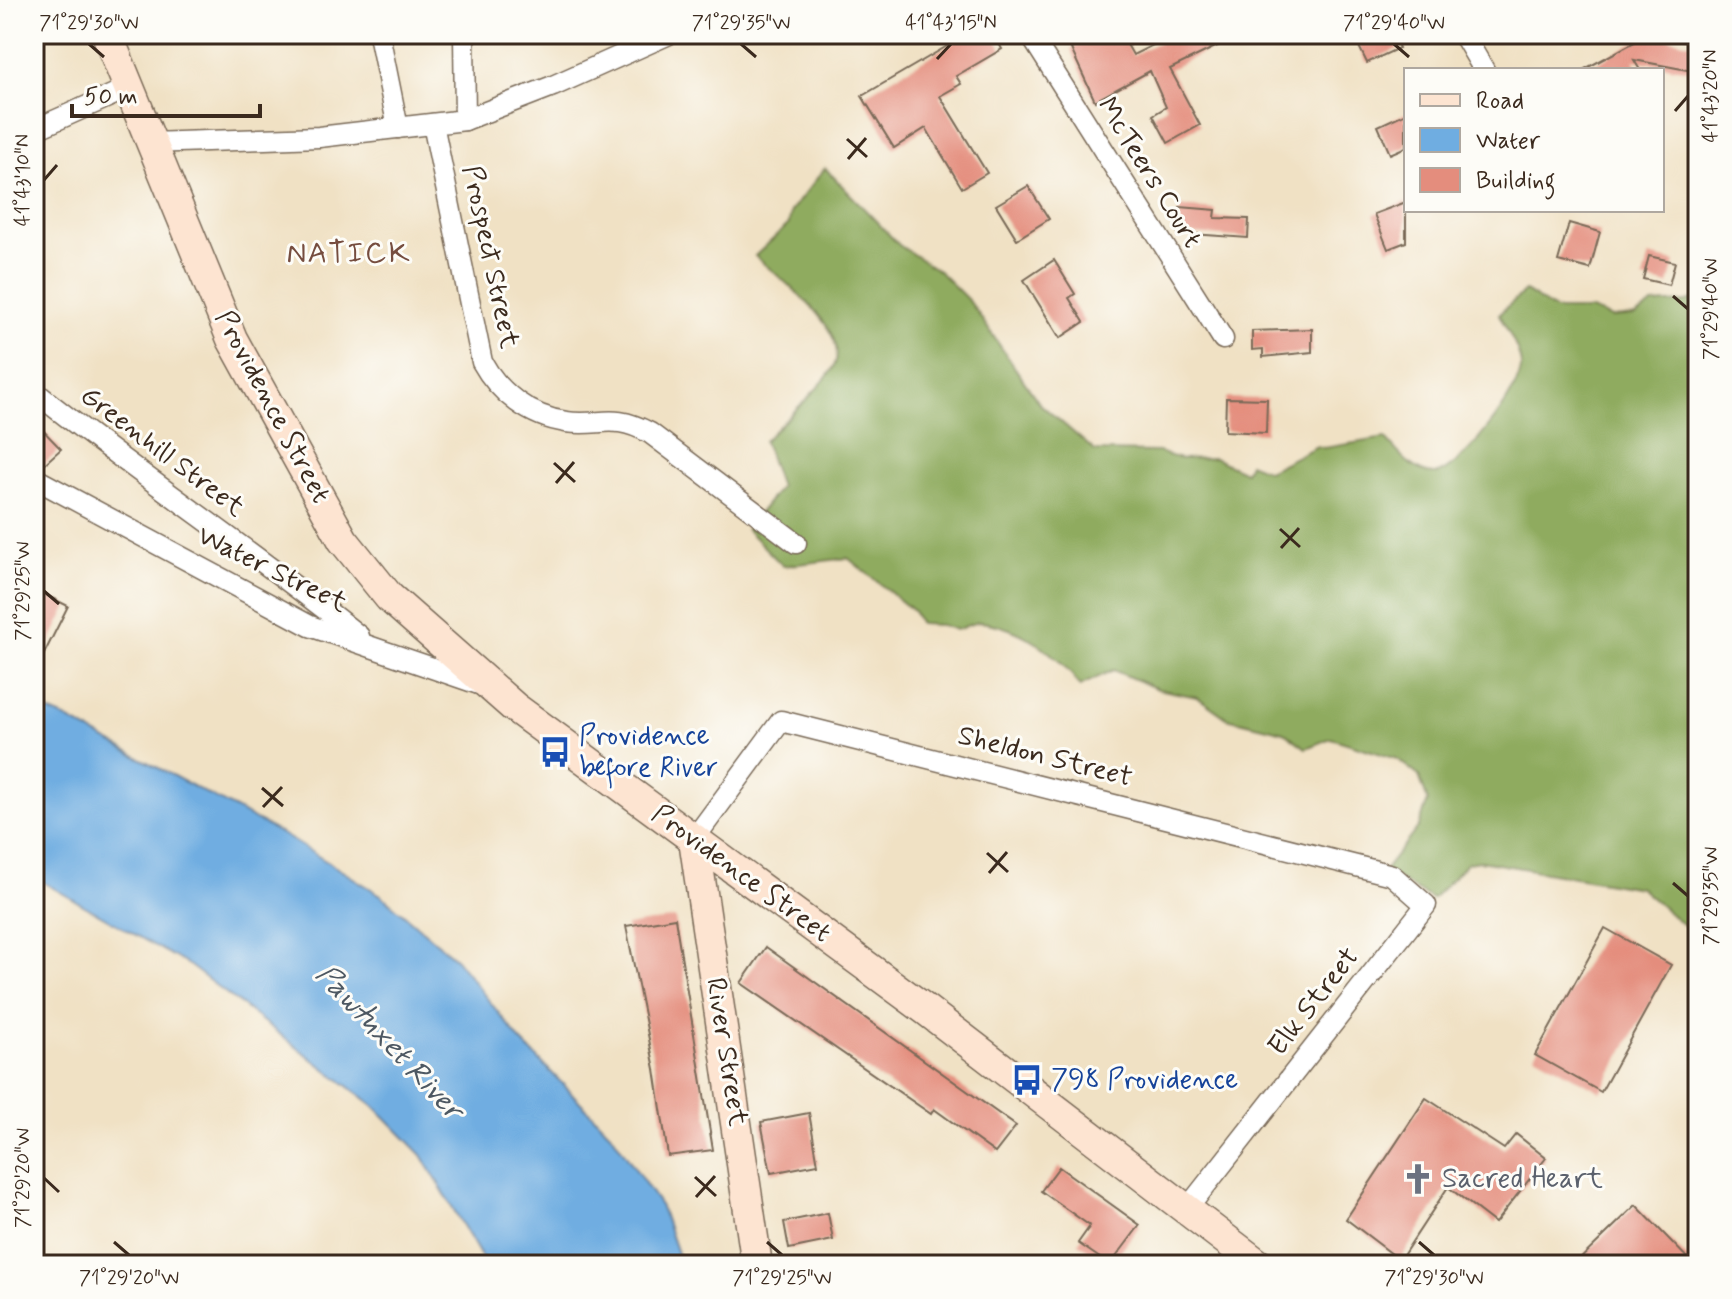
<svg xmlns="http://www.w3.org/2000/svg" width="1732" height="1299" viewBox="0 0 1732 1299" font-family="Mynerve,sans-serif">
	<rect width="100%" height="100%" fill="#fdfcf7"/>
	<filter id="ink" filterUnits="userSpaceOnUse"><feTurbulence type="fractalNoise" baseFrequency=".0125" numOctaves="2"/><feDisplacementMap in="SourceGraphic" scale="16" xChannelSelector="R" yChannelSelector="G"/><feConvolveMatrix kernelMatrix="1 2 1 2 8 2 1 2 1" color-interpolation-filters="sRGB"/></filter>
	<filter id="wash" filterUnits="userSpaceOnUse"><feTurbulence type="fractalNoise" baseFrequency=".006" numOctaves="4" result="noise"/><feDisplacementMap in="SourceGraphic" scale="32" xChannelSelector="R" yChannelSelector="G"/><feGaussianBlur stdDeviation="1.8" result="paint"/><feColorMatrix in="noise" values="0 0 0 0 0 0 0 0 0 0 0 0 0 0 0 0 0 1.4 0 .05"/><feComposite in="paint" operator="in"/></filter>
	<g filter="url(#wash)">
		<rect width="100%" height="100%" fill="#f0e1c4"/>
		<path fill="#8fab5e" stroke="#656a3e" stroke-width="2" d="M825 168 899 245 940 272 970 302 1039 403 1095 451 1159 452 1180 459 1214 458 1245 472 1249 463 1268 471 1317 446 1324 448 1385 438C1399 453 1411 471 1433 474 1456 477 1524 388 1521 365 1519 348 1506 329 1499 314L1525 291 1555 310H1591L1612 318 1635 316 1653 304 1687 302 1698 298V910L1683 925 1640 888 1480 861 1467 863 1432 899 1384 871 1419 826 1428 801 1419 776 1397 759 1331 738 1306 748 1284 732 1227 718 1197 697 1158 689 1113 670 1080 686C1059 654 1020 626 980 622 973 622 963 628 956 630L941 625 920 624 913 611 848 558 783 566 746 529 780 487 764 441C780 424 828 382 835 364 849 328 779 278 755 256L789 224 791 211Z"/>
		<path fill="#6fade1" stroke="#556c80" stroke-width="2" d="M34 705 67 719 282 834 381 895 456 959 520 1040 613 1136 661 1207 681 1265H486L422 1155 373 1105 190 966 34 877Z"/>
		<g id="blocks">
			<g fill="#e48d7d">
				<path d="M968 34H994L1002 49 956 76 961 84 940 96 987 173 962 188 926 128 894 148 862 96Z"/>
				<path d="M1098 34H1121L1133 55 1175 34H1242L1170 69 1200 125 1168 143 1153 115 1166 107 1150 71 1095 101 1071 49Z"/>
				<path d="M1353 34H1393L1399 48 1367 63Z"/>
				<path d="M1649 34 1698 45V72L1634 60 1640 70H1583Z"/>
				<path d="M1406 113V147L1390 154 1378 126Z"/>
				<path d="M1028 186 1049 219 1017 239 996 205Z"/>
				<path d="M1406 202V242L1388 249 1374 214Z"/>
				<path d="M1180 207 1216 210 1215 218 1249 219 1248 238 1178 233Z"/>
				<path d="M1569 223 1600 232 1590 269 1558 261Z"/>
				<path d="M1649 256 1675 262 1669 285 1643 279Z"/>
				<path d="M1054 260 1075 294 1069 298 1084 322 1060 338 1024 280Z"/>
				<path d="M1312 329V352L1263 357V349L1252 350V331Z"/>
				<path d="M1226 398 1267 399 1266 433 1225 431Z"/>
				<path d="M34 421 61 449 41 467 34 465Z"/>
				<path d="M34 589 68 606 34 674Z"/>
				<path d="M675 918 713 1150 668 1156 655 1069 626 926Z"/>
				<path d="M1605 928 1671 965 1601 1092 1535 1055Z"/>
				<path d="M766 947 1016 1126 995 1153 934 1109 931 1114 741 983Z"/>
				<path d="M1426 1098 1504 1149 1516 1134 1546 1158 1495 1223 1448 1187 1400 1260 1346 1219Z"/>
				<path d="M809 1113 818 1164 771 1173 761 1122Z"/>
				<path d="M1059 1167 1140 1225 1110 1265 1078 1243 1090 1226 1041 1191Z"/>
				<path d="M1636 1205 1694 1265H1574Z"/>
				<path d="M828 1213 833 1240 789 1249 784 1222Z"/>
			</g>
		</g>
	</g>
	<g filter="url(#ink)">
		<use href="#blocks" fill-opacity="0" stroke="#7a6a58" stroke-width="2"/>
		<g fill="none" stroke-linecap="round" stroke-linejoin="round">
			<defs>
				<g id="minor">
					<path d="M379 34 398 128"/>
					<path d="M464 34 465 120"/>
					<path d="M1030 34 1223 339"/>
					<path d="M1463 34 1484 70"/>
					<path d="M433 124 482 362C499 393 530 417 566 422 602 427 611 412 650 433L796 543"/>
					<path d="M34 130 128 88"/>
					<path d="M150 143 319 137 465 120 553 86 669 34"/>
					<path d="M34 391C140 476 253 551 359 636"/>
					<path d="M34 478 310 626 479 684"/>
					<path d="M694 839 781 721 1392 875 1426 905 1187 1209"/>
				</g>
				<g id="secondary">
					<path d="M107 34 232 339 343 540 389 597 514 707 926 1010 1259 1265"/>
					<path d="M694 839 757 1265"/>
				</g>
			</defs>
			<use href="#minor" stroke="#7a6a58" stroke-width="23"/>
			<use href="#secondary" stroke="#7a6a58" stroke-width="33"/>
			<use href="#minor" stroke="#fff" stroke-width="20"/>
			<use href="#secondary" stroke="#fde4d1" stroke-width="30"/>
		</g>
	</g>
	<path fill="none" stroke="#3b2a1e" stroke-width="3" d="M89 44 104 57M741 44 756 57M1394 44 1409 57M937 59 951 44M1675 111 1688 96M847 139 867 157M848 159 866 138M44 180 57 165M1673 296 1688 309M554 463 575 482M556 483 574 462M1280 529 1300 547M1281 548 1299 528M44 591 59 604M262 788 283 806M263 807 282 787M987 853 1008 872M989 873 1007 852M1673 883 1688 896M695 1177 716 1196M44 1178 59 1192M696 1197 715 1176M114 1242 129 1255M767 1242 782 1255M1419 1242 1434 1255"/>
	<defs>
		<symbol id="bus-bare" viewBox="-9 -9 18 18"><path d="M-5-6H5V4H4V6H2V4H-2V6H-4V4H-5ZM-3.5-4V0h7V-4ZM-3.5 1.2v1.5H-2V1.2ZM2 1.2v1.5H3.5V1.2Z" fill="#1a4fb4" stroke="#fdfcf7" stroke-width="2.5" paint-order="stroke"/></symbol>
		<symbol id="church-bare" viewBox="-9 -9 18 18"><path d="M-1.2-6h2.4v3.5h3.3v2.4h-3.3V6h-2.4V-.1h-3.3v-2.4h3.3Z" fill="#6b7280" stroke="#fdfcf7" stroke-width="2.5" paint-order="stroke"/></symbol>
	</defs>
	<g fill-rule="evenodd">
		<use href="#bus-bare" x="533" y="730" width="44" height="44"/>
		<use href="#bus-bare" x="1005" y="1058" width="44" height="44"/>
		<use href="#church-bare" x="1396" y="1157" width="44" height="44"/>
	</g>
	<g text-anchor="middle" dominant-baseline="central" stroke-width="6" stroke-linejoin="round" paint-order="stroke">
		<g font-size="28" fill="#3b2a1e" stroke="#fdfcf7">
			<text transform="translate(1149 173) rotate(58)">McTeers Court</text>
			<text transform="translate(490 257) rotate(78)">Prospect Street</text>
			<text transform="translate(272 407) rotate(62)">Providence Street</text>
			<text transform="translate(162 452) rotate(37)">Greenhill Street</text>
			<text transform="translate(272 570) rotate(26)">Water Street</text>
			<text transform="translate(1045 757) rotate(14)">Sheldon Street</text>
			<text transform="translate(741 874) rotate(36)">Providence Street</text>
			<text transform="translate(1314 1002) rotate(-52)">Elk Street</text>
			<text transform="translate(726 1052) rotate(81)">River Street</text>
		</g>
		<g font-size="28" fill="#164399" stroke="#fdfcf7" text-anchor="start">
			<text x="579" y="736">Providence<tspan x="579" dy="32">before River</tspan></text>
			<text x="1051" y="1080">798 Providence</text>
		</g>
		<g font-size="28" fill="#5b616d" stroke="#fdfcf7" text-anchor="start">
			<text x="1442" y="1179">Sacred Heart</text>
		</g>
		<g font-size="30" letter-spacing="2" fill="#764d3f" stroke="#fdfcf7">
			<text x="349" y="253">NATICK</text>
		</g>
		<g font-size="30" font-style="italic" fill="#4d5862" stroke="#fdfcf7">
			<text transform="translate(389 1042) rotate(47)">Pawtuxet River</text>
		</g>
	</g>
	<rect width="1732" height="1299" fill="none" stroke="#fdfcf7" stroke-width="88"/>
	<rect x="1404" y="68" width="260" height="144" fill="#fdfcf7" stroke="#afa8a0" stroke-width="2"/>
	<rect x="1420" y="94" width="40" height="12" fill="#fde4d1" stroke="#afa8a0" stroke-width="2"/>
	<text x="1476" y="108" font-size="24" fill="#3b2a1e">Road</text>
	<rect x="1420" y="128" width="40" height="24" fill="#6fade1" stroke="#afa8a0" stroke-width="2"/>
	<text x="1476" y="148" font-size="24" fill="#3b2a1e">Water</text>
	<rect x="1420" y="168" width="40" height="24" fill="#e48d7d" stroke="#afa8a0" stroke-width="2"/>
	<text x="1476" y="188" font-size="24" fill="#3b2a1e">Building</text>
	<path d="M72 104v12h188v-12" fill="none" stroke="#3b2a1e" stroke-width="4"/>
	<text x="84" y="104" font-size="24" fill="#3b2a1e" stroke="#fdfcf7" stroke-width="6" paint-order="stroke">50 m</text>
	<rect x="44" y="44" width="1644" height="1211" fill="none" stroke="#3b2a1e" stroke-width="3"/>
	<g font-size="20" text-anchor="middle" fill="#3b2a1e">
		<text x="89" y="29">71°29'30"W</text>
		<text x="741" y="29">71°29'35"W</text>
		<text x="951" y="29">41°43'15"N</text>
		<text x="1394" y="29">71°29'40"W</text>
		<text transform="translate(1710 96) rotate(-90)" y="7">41°43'20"N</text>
		<text transform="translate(22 180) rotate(-90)" y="7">41°43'10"N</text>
		<text transform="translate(1710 309) rotate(-90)" y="7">71°29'40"W</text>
		<text transform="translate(22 591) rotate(-90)" y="7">71°29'25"W</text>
		<text transform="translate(1710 896) rotate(-90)" y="7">71°29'35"W</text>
		<text transform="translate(22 1178) rotate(-90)" y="7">71°29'20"W</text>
		<text x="129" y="1284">71°29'20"W</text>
		<text x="782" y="1284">71°29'25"W</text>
		<text x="1434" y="1284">71°29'30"W</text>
	</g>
</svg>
